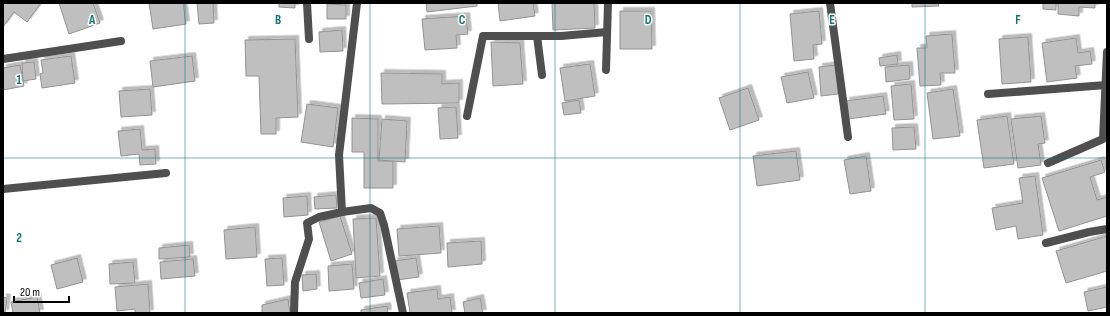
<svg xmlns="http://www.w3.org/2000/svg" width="1110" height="316" viewBox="0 0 1110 316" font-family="'Sofia Sans Condensed',sans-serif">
	<defs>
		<filter id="shadow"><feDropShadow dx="3.5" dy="-3.5" stdDeviation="0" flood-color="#0004"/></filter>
	</defs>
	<rect width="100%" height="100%" fill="#fff"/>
	<g fill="#bfbfbf" stroke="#939393" filter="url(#shadow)">
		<path d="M3 3H41L27 22 14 12 3 27Z"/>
		<path d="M59 3H93L100 23 69 34Z"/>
		<path d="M149 3H183L186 24 153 29Z"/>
		<path d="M197 3H213L214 23 199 24Z"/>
		<path d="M279 3H295V8L279 7Z"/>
		<path d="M426 3H477V6L427 12Z"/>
		<path d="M498 3H533L535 16 500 21Z"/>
		<path d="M552 3H594L595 28 553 30Z"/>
		<path d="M912 3H938L939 6 912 7Z"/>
		<path d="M1043 3H1056V10L1043 9Z"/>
		<path d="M1058 3H1095V8L1079 7V16L1058 14Z"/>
		<path d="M327 4 346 5V19H327Z"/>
		<path d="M620 11H651L652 49H620Z"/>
		<path d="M819 11 822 44 813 45 814 59 794 61 790 14Z"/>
		<path d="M466 16 468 34 456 35 457 48 425 50 422 19Z"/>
		<path d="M342 30 343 51 320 52 319 32Z"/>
		<path d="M952 34 955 73H940L941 85 920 86 917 48H927L926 36Z"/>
		<path d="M1028 37 1031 82 1002 84 999 39Z"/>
		<path d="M1076 38 1078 53 1090 51 1092 64 1075 66 1077 78 1047 82 1042 43Z"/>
		<path d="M295 39 298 117 276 118V134H261L259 76H246L245 40Z"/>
		<path d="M491 42 520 43 523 84 493 86Z"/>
		<path d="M897 55 898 64 880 66 879 58Z"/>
		<path d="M71 56 75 83 42 88 40 74 43 73 41 60Z"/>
		<path d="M192 56 195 81 153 87 150 61Z"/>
		<path d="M34 62 36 79 23 81 22 63Z"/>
		<path d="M590 64 595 96 565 101 560 68Z"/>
		<path d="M20 65 24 86 3 90V68Z"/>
		<path d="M836 65 838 94 821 96 819 67Z"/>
		<path d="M909 65 910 79 886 82 885 67Z"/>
		<path d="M808 72 814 98 787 103 781 77Z"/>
		<path d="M381 73 442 74V84L459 83V103L382 104Z"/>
		<path d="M911 84 914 119 894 120 891 86Z"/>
		<path d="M748 88 759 120 730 130 719 98Z"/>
		<path d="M150 89 152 115 121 117 119 91Z"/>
		<path d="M953 89 960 136 933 139 927 93Z"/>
		<path d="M883 96 886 114 848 119 846 101Z"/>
		<path d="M579 100 581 113 564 115 562 103Z"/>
		<path d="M307 104 338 108 333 147 301 142Z"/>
		<path d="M456 107 458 138 440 139 438 108Z"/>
		<path d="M1007 116 1014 164 984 168 977 120Z"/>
		<path d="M1041 116 1045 143 1038 144 1041 165 1018 168 1011 119Z"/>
		<path d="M352 118 378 119V161H393V188H364V152H352Z"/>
		<path d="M382 119 407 121 405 162 379 160Z"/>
		<path d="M914 127 916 149 893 150 892 128Z"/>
		<path d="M140 129 142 150 155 149 156 164 140 165 139 154 121 156 118 131Z"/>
		<path d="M796 151 800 180 757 186 753 156Z"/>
		<path d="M866 156 871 191 850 194 844 160Z"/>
		<path d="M1101 160 1105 172 1090 177 1097 200 1107 197V216L1059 231 1042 178Z"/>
		<path d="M1035 176 1043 235 1018 239 1016 226 996 230 992 208 1023 203 1019 178Z"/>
		<path d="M336 195 337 208 315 209 314 197Z"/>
		<path d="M307 196 308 215 284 217 283 198Z"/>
		<path d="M340 216 352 254 331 261 319 222Z"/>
		<path d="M376 218 380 276 356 278 353 219Z"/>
		<path d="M439 226 441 253 399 256 397 229Z"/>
		<path d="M255 227 257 257 226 259 224 230Z"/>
		<path d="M1107 236V271L1066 283 1056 251Z"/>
		<path d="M481 241 482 264 448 267 447 243Z"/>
		<path d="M189 245 190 257 159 259V248Z"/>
		<path d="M77 258 83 282 57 289 51 265Z"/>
		<path d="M282 258 284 285 267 286 265 259Z"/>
		<path d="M416 258 419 277 397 280 394 261Z"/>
		<path d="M193 259 195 276 161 279 160 262Z"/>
		<path d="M133 262 135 283 110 284 109 264Z"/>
		<path d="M352 264 354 289 329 291 328 266Z"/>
		<path d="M316 274 317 289 303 291 302 275Z"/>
		<path d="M383 279 385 295 361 298 359 283Z"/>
		<path d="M148 284 150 313H135V309L117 311 115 287Z"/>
		<path d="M1107 287V308V307L1088 311 1084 292Z"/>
		<path d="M437 289 438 299 450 297 452 313H410L407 293Z"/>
		<path d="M3 297 7 298 5 313H3Z"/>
		<path d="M37 297 40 313H13L11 302Z"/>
		<path d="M480 298 483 313H465L463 302Z"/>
		<path d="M288 299 290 313H262V305Z"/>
		<path d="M387 306 388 313H361V310Z"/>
	</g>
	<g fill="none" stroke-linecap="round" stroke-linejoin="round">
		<g stroke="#4f4f4f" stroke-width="8">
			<path d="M307 3 309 39"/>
			<path d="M830 3 848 137"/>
			<path d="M537 36 542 75"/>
			<path d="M3 59 121 41"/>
			<path d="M606 70 608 3"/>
			<path d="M988 94 1106 85"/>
			<path d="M467 116 483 36H561L607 32"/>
			<path d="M1048 163 1103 139 1107 52"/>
			<path d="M3 189 166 173"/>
			<path d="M342 212 339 155 357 3"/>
			<path d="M1046 243 1089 232 1107 229"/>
			<path d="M294 313 295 282 309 239 307 223 319 217 342 212 371 208 380 213 384 225 403 313"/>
		</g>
	</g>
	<path fill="none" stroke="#0f766e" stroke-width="1" stroke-opacity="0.55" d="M185 3V313M370 3V313M555 3V313M740 3V313M925 3V313M3 158H1107"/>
	<g font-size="13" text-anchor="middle" font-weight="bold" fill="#0f766e" stroke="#fff" stroke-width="3" stroke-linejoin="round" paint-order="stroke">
		<text x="92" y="24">A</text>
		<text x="278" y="24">B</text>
		<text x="462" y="24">C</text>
		<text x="648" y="24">D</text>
		<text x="832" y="24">E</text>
		<text x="1018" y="24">F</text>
		<text x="19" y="84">1</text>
		<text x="19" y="242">2</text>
	</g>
	<rect width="1110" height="316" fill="none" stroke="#000000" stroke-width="8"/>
	<path d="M14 296v6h55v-6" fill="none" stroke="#000000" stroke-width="2"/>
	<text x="20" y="296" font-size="12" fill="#000000" stroke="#ffffff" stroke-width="3" paint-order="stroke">20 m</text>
</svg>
